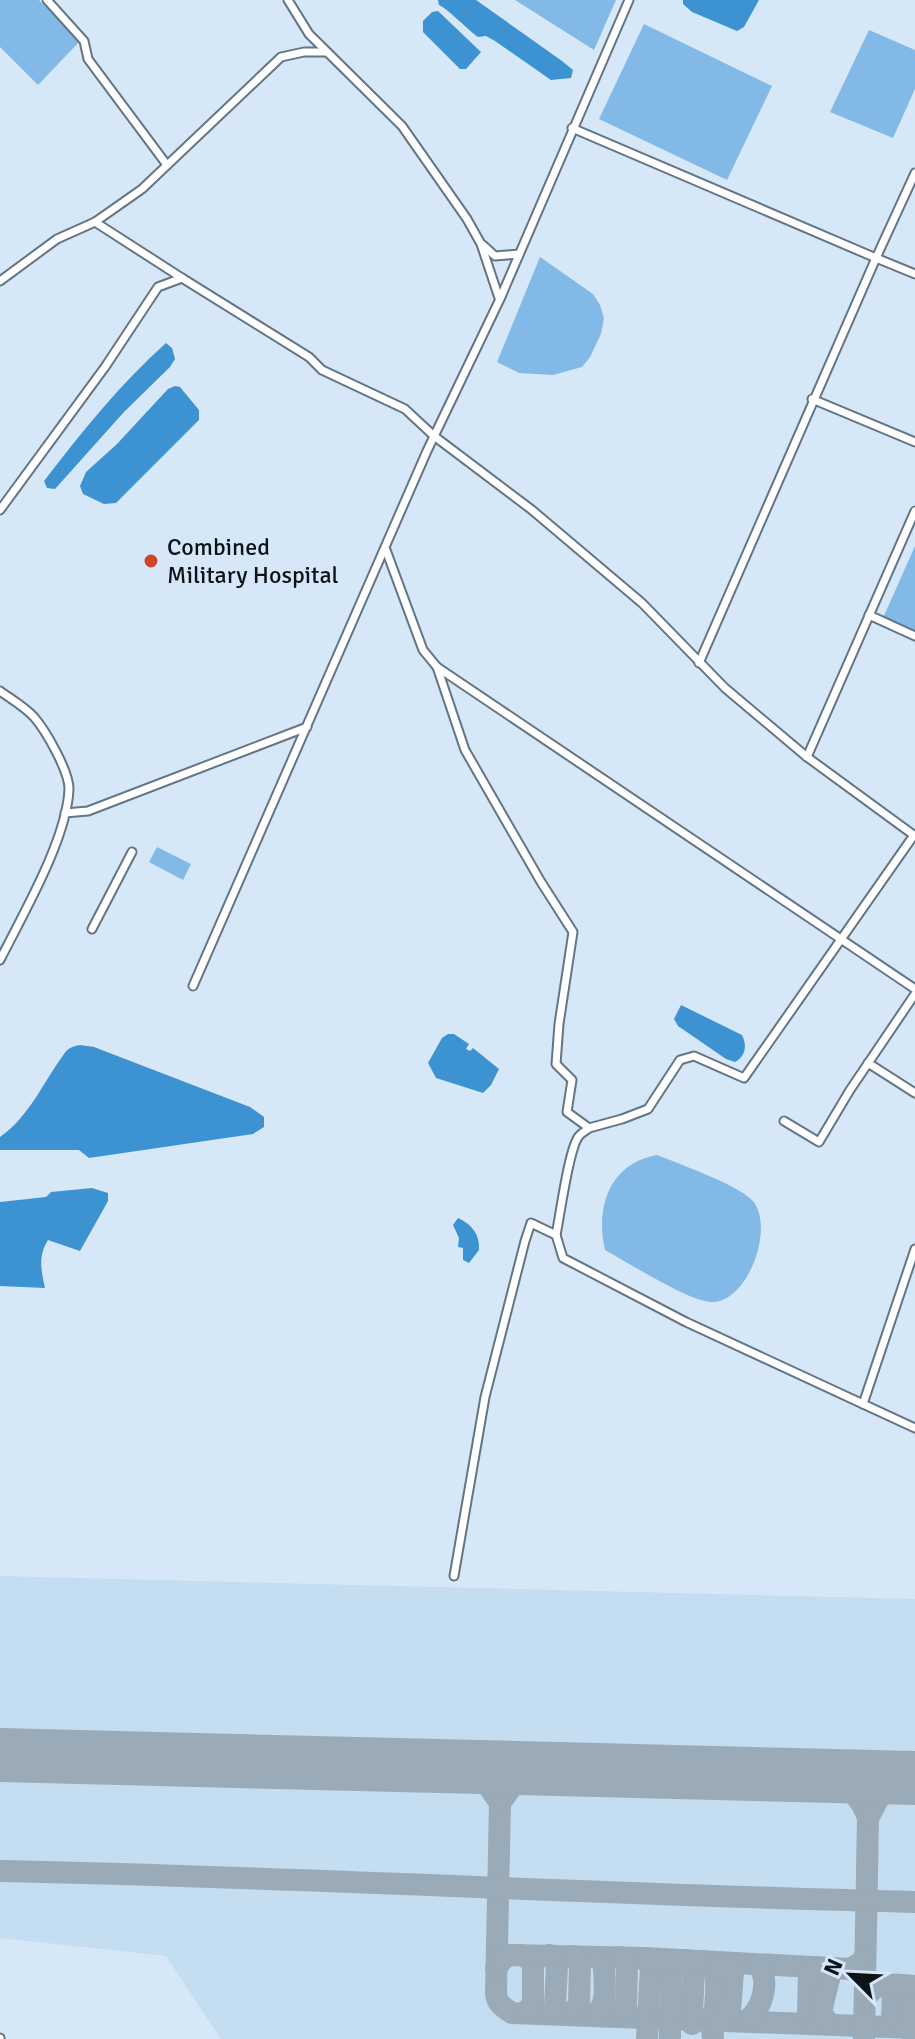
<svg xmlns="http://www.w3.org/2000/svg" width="915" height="2039" viewBox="0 0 915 2039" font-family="Signika,sans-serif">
	<rect width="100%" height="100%" fill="#d6e8f8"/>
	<path fill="#c4ddf1" d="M0 1576 915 1599V2039H221L166 1956 0 1938Z"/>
	<g fill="#82b9e6">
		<path d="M0 0H39L80 41 38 85 0 47Z"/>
		<path d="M515 0H616L594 50Z"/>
		<path d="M644 24 772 86 727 180 599 119Z"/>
		<path d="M869 30 915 50V89L893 138 830 112Z"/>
		<path d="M540 257 593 294 600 305 604 318 601 334 590 357 582 367 553 375 519 373 497 362Z"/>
		<path d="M915 546V632L883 618Z"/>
		<path d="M157 847 191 864 183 880 149 862Z"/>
		<path d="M657 1155C679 1164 736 1184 752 1200 776 1225 748 1305 710 1302 687 1300 627 1262 605 1250 595 1207 610 1163 657 1155Z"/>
	</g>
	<g fill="#3d93d2">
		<path d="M438 0H476L562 61 573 70 571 78 551 80 495 41 486 36 478 37C468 30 448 9 439 5Z"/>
		<path d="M683 0H759L744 27 737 31 692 12 683 4Z"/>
		<path d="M438 11 481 52 466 69H460L423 32V21L432 12Z"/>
		<path d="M166 343 172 348 175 359 170 367 124 412 55 489 47 488 44 481C81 433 121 383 166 343Z"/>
		<path d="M175 386 180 387 199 410V420L116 503 104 504 83 494 80 486 86 472 117 444 168 389Z"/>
		<path d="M681 1005 742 1035C747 1045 746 1056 735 1062L726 1059 678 1026 674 1019Z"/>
		<path d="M448 1034H454L469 1044 466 1049 470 1051 473 1048 499 1069 491 1085 483 1093 436 1078 428 1063 442 1038Z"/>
		<path d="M80 1045 94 1047 250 1107 264 1117V1127L253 1134 89 1158 79 1150H0V1137C29 1117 44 1081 64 1054 68 1048 73 1046 80 1045Z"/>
		<path d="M92 1188 108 1193V1201L80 1251 48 1240C38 1256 41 1270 45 1288L0 1286V1202L46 1197 51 1192Z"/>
		<path d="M458 1218C472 1224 480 1235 479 1250L469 1263 463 1260V1248L458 1247 459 1238 453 1225Z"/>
	</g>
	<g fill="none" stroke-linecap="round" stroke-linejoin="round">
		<g stroke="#9aaab6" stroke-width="22">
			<path d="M459 1766 487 1784 500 1803 496 1993C497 2004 503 2007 512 2013L915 2028"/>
			<path d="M826 1776C848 1787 860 1795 868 1818L864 2039"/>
			<path d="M500 1803 516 1781 545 1769"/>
			<path d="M868 1818 881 1794 911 1778"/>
			<path d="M0 1871C305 1877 610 1895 915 1902"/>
			<path d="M522 1955 533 1962V2005L524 2013"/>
			<path d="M549 1955 557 1965 555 2007 550 2014"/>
			<path d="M644 1958 651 1967 647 2039"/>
			<path d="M665 1959 672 1965 671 2010 665 2017 670 2023V2039"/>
			<path d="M685 1960 694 1970 692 2013 699 2019 692 2024"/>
			<path d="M700 1963 704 1961C722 1969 715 1993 715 2011L713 2016 707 2019 712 2026 713 2039"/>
			<path d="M496 1968 504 1958 511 1955 644 1958 850 1969 862 1962 865 1955"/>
			<path d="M887 1985 893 1992 892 2021 887 2026"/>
			<path d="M908 1986C915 1993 915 2014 912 2025L905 2027 913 2034"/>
			<path d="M865 1999C876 1979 896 1985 915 1986"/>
			<path d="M609 2010 616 2015 626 2007 627 1966 621 1957"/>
			<path d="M571 2014 579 2004 580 1965 573 1956"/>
			<path d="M595 2015C609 2003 604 1982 604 1965L597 1957"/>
			<path d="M746 2021C762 2010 771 1981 758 1965"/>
			<path d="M815 2024 808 2014 809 1975 817 1967"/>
			<path d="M829 2024 821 2012 830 1975 834 1968"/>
			<path d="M715 2026 730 2011 733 1972 728 1963 719 1968"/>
		</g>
		<path stroke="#9aaab6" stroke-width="54" d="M0 1755 915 1778"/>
		<defs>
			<g id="minor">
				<path d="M47 0 84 41 88 59 167 165"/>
				<path d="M288 0 309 34 402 126 467 219 481 244 499 298"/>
				<path d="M572 128 876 258 699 663"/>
				<path d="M915 173 876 258 915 274"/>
				<path d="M483 245 495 256 519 254"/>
				<path d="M182 278 309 357 322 370 405 409 434 436 532 510 642 603 725 688 807 757 915 836"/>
				<path d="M0 281 57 239 95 222 142 189 281 57 304 52H326"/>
				<path d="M812 399 915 442"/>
				<path d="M0 510 105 367 158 287 182 278 95 222"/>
				<path d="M386 550 423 650 437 667 465 750 541 882 573 932 559 1024 556 1064 572 1080 567 1112 589 1128C586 1131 582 1132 579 1136 569 1147 560 1216 556 1235L531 1223 525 1241 485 1397 454 1576"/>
				<path d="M869 615 915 636"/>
				<path d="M437 667 915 989"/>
				<path d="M0 691C11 699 25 707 34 717 46 731 69 771 69 789 67 839 23 914 0 960"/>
				<path d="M807 757 915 511"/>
				<path d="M65 813 88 811 307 727"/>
				<path d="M92 929 132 852"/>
				<path d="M193 986 427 451 500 299 629 0"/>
				<path d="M868 1063 915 1093"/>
				<path d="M784 1121 819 1142 850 1090 915 994"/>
				<path d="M589 1128 622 1119 648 1109 680 1060 694 1056 744 1078 914 835"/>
				<path d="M556 1235 563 1258 686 1322 863 1404"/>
				<path d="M915 1249 863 1404 915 1428"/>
				<path d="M0 2038V2039"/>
			</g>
		</defs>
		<use href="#minor" stroke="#647583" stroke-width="11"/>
		<use href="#minor" stroke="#fff" stroke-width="7"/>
	</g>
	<circle fill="#d04527" stroke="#d6e8f8" stroke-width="3" cx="151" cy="561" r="8"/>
	<g text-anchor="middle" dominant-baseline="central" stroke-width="7" stroke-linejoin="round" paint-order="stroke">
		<g font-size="24" fill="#0d1419" stroke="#d6e8f8" text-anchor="start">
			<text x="167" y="547">Combined<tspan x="167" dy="28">Military Hospital</tspan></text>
		</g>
	</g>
	<g transform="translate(851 1975) rotate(294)" stroke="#d6e8f8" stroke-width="6" paint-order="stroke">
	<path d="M0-6L14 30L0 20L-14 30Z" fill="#0d1419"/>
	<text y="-12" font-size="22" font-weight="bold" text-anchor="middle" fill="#0d1419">N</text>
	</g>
</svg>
